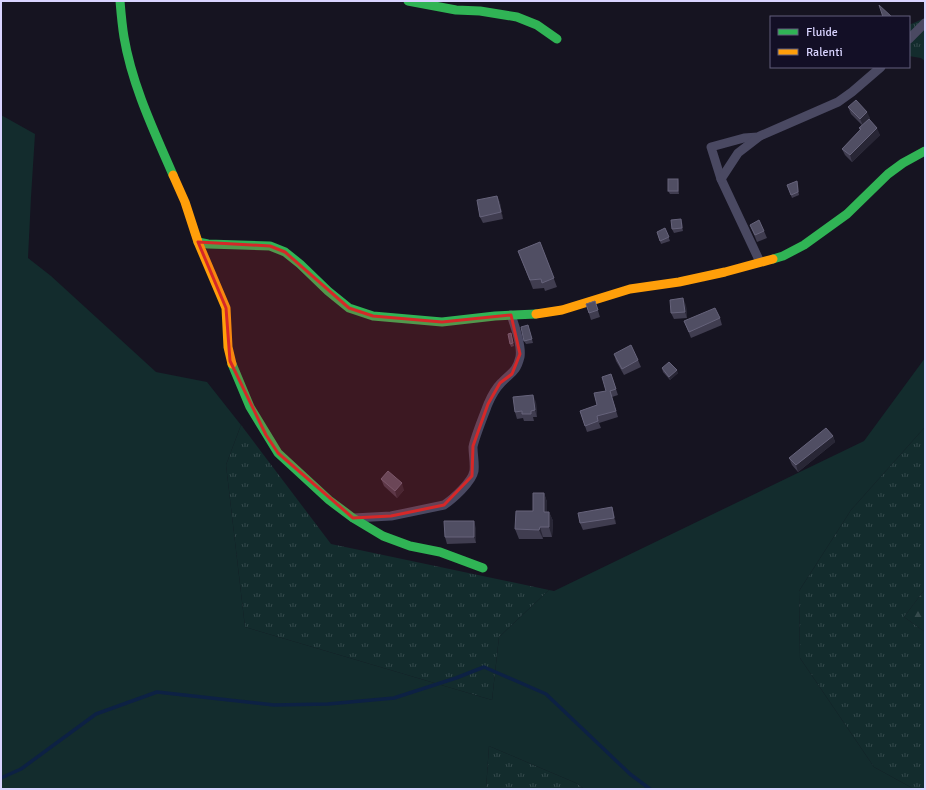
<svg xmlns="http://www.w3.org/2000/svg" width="926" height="790" viewBox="0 0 926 790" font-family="Signika,sans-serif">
	<defs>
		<pattern id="grass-tufts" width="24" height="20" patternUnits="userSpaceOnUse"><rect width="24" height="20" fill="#132c2d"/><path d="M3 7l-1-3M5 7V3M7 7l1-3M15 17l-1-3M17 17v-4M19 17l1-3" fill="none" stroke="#354a4c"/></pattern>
		<pattern id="forest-firs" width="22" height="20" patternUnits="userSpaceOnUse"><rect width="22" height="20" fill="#132c2d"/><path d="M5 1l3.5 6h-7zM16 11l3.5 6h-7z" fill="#354a4c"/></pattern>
	</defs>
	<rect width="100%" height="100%" fill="#161421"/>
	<g fill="url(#grass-tufts)">
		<path d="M925 18V61L921 58 909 56V25Z"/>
		<path d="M241 425 331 544 549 590 499 637 492 700 245 627 226 465Z"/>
		<path d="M925 427V589L904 617 925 632V789H914L874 767 800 658 799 591 851 510Z"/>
		<path d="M489 746 576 783 584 789H486Z"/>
	</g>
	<path fill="url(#forest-firs)" d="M925 589V632L904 617Z"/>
	<path fill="#132c2d" d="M1 115 35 134 31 197 28 258 51 276 156 372 207 382 241 425 226 465 245 627 492 700 499 637 549 590 554 591 864 441 925 358V427L851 510 799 591 800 658 874 767 914 789H584L576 783 489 746 486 789H1Z"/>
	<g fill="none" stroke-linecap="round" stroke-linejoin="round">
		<path stroke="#0d2144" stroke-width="3.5" d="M1 778 21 769 96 714 157 692 274 705 328 704 394 698 456 678 484 667 546 694 630 774 650 789"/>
		<g stroke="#4a4962" stroke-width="9">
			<path d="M909 39 925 23"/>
			<path d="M758 137 744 138 711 147 721 179 760 262"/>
			<path d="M721 179 738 153 760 136 838 102 852 92 881 67"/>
			<path d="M353 518 391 516 444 505C453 499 472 482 474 471 475 463 473 455 473 447 474 439 485 412 488 404 491 397 496 388 501 383 511 372 516 373 520 357 522 346 515 326 511 315"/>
		</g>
		<g stroke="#30b455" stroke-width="9">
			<path d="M120 1C121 13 122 25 124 37 132 85 154 131 173 175"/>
			<path d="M408 1 456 10 480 11 517 17 537 25 557 39"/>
			<path d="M198 242 208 244 270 246 285 252 300 264 328 291 349 308 373 316 442 322 495 316 536 314"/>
			<path d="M773 259 783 256 804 245 847 214 888 174 903 163 925 151"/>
			<path d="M232 364 250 407 278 453 329 500 353 518 383 536 410 546 440 552 483 568"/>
		</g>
		<g stroke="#ff9f0a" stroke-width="9">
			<path d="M173 175 185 202 198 242 226 308 228 347 232 364"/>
			<path d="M536 314 562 310 630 289 679 282 725 272 773 259"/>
		</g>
	</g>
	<g fill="#403d50">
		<path d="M848 107 870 118 869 119 880 135 852 162 845 155 842 149 860 130 859 128 862 125 851 114Z"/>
		<path d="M797 181 798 184 799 195 792 198 787 185Z"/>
		<path d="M679 183V194H670L668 191Z"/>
		<path d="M497 196 500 203 503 219 483 223 480 217Z"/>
		<path d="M682 222 683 231 674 233 672 229Z"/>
		<path d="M750 225 764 231 767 238 757 242Z"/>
		<path d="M665 228 670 241 661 244 657 232Z"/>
		<path d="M540 242 557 287 545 291 544 288 533 289 518 251Z"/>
		<path d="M595 301 600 317 591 320 586 304Z"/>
		<path d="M686 305 687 318 674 319 671 313Z"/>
		<path d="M720 318 722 325 691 338 684 321Z"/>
		<path d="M528 325 533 343 526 344 524 341Z"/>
		<path d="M512 337 514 346 511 347 510 344Z"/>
		<path d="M614 354 638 360 641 367 624 375 616 361Z"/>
		<path d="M662 368 678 373 670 380 663 372Z"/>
		<path d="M611 374 618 395 612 397 618 417 599 423 601 428 587 432 580 411 597 405 606 391Z"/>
		<path d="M536 402 537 417H533L534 421H524L523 418 517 419 515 412Z"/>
		<path d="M833 436 835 442 798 472 792 465 789 458Z"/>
		<path d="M381 479 404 490 397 498 384 486Z"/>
		<path d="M544 493 547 502V512H549L553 521 552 537H543V539H519L515 529 533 511Z"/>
		<path d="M612 507 614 514 616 524 583 530 580 523Z"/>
		<path d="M476 528V543L447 544 445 537Z"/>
	</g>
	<g fill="#282635">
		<path d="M867 112 870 118 863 126 860 119Z"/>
		<path d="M877 128 880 135 852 162 850 155Z"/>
		<path d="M678 179 679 183V194L678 191Z"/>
		<path d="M797 181 798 184 799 195 798 192Z"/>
		<path d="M497 196 500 203 503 219 501 212Z"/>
		<path d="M681 219 682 222 683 231 682 228Z"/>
		<path d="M683 298 686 305 687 318 685 312Z"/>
		<path d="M677 370 678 373 670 380 669 377Z"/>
		<path d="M533 395 536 402 537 417 535 410Z"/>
		<path d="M833 436 835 442 798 472 796 465Z"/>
		<path d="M402 483 404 490 397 498 395 491Z"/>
		<path d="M544 493 547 502V521L544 512Z"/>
		<path d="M612 507 614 514 616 524 614 518Z"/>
		<path d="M549 512 553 521 552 537 549 527Z"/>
		<path d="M474 521 476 528V543L474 537Z"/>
		<path d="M540 527 543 537V539L539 530Z"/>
	</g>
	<g fill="#504e63" stroke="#66637b">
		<path d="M879 5 892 17H883Z"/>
		<path d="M856 100 867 112 860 119 848 107Z"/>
		<path d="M869 119 877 128 850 155 842 149 861 129 859 128Z"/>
		<rect x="668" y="179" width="10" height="12"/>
		<path d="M797 181 798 192 791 195 787 185Z"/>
		<path d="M497 196 501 212 480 217 477 200Z"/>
		<path d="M681 219 682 228 672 229 671 220Z"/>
		<path d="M759 220 764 231 755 235 750 225Z"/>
		<path d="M665 228 669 237 660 241 657 232Z"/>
		<path d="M540 242 554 278 542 283 541 279 530 280 518 251Z"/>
		<path d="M683 298 685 312 671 313 670 300Z"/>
		<path d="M595 301 598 310 589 313 586 304Z"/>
		<path d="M715 308 720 318 689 332 684 321Z"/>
		<path d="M528 325 532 339 524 341 521 327Z"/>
		<path d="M511 333 513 343 510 344 508 334Z"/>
		<path d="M631 345 638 360 622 369 614 354Z"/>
		<path d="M669 362 677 370 669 377 662 368Z"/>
		<path d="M611 374 616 389 610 391 616 411 597 416 598 421 585 426 580 411 597 405 594 393 606 391 602 377Z"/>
		<path d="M533 395 535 410 531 411V414H522V411L515 412 513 397Z"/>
		<path d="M826 428 833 436 796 465 789 458Z"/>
		<path d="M388 471 402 483 395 491 381 479Z"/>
		<path d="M533 493H544V512H549V527H540L539 530 515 529 516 511H533Z"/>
		<path d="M612 507 614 518 580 523 578 513Z"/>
		<path d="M444 521H474V537H445Z"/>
	</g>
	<path fill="#d62828" fill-opacity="0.2" stroke="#d62828" stroke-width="3" stroke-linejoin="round" d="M198 242 270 246 285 252 349 308 373 316 442 322 511 315 520 354 512 374 500 383 488 404 473 446 472 476 444 505 391 516 353 518 278 453 266 435 230 361 226 308Z"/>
	<rect width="926" height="790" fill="none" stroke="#d9d4ff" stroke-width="4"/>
	<rect x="770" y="16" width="140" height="52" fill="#130f26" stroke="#625e7d"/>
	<rect x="778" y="29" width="20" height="6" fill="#30b455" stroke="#625e7d"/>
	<text x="806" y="36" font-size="12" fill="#d9d4ff">Fluide</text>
	<rect x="778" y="49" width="20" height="6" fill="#ff9f0a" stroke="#625e7d"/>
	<text x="806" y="56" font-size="12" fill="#d9d4ff">Ralenti</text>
</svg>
